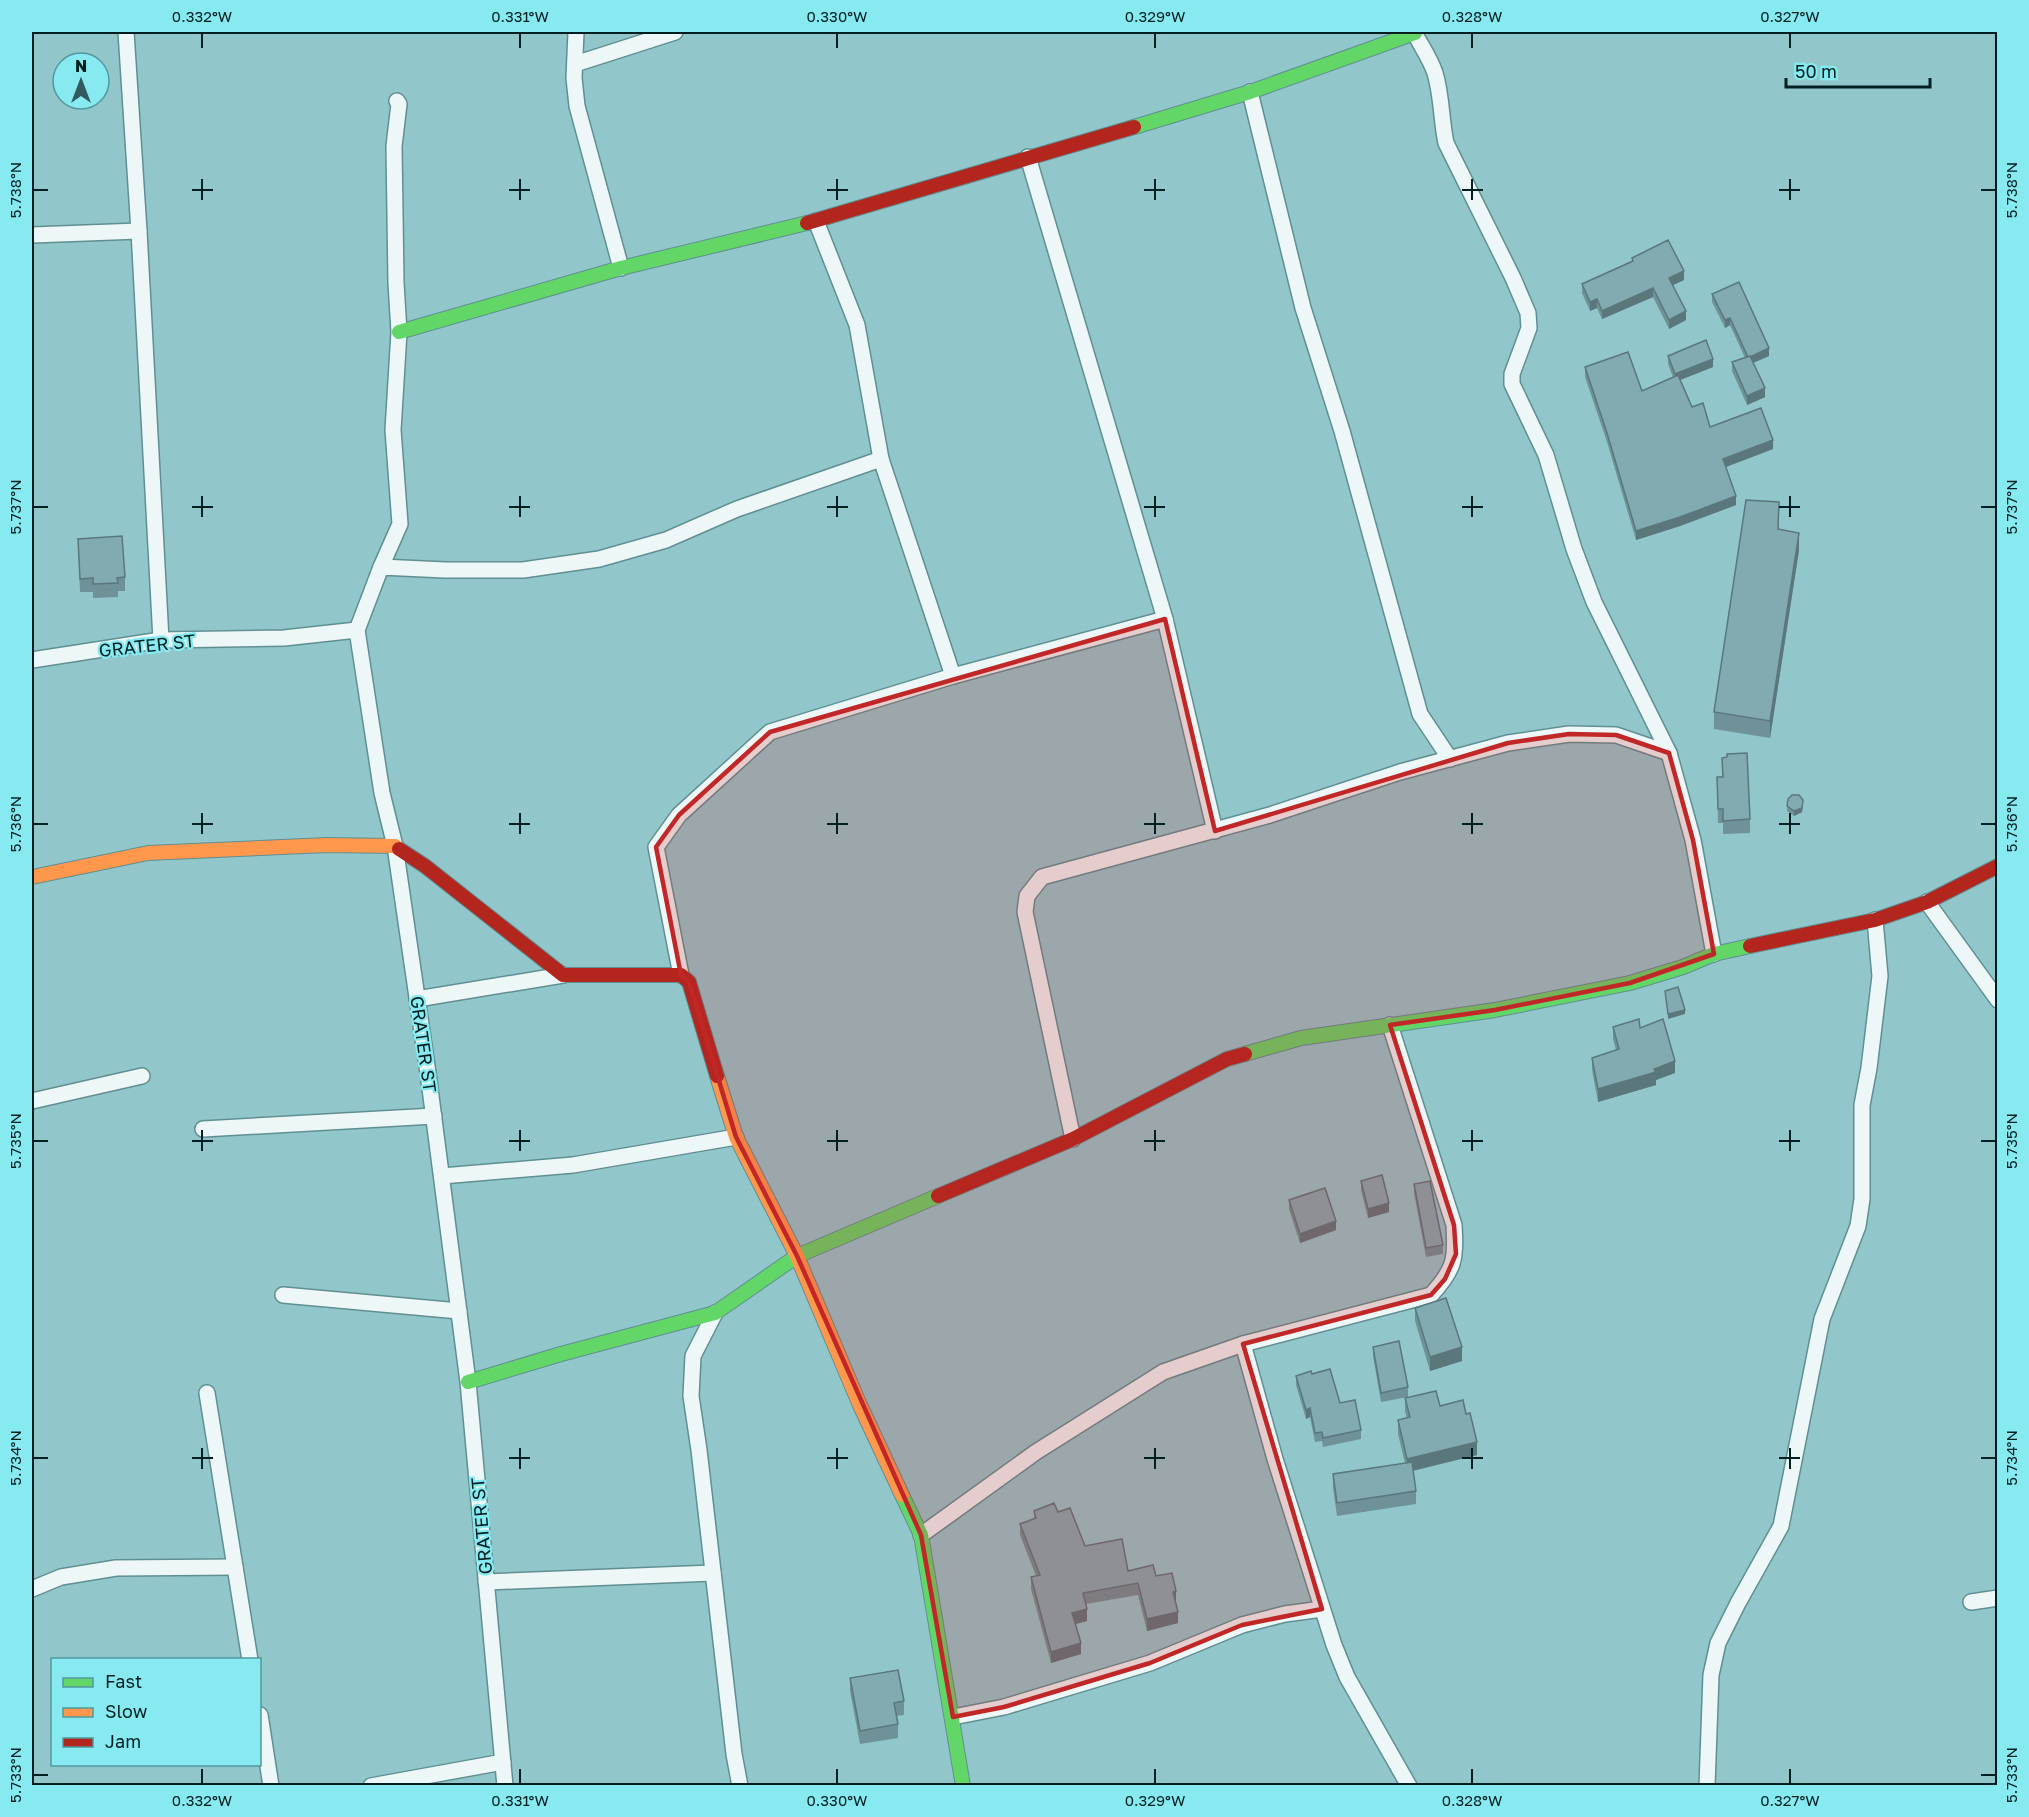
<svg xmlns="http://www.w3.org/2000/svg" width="2029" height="1817" viewBox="0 0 2029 1817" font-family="'Golos Text',sans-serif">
	<rect width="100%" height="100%" fill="#91c7cb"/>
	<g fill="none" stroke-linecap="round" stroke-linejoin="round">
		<defs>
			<g id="street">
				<path d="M126 32 139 231 161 640"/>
				<path d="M576 32 574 78 577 106 621 268"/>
				<path d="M1414 32C1421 46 1430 58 1435 73 1442 96 1441 120 1446 143L1513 278 1528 313 1529 328 1512 374V384L1546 455 1574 549 1594 602 1669 753 1693 840 1714 954"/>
				<path d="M575 64 675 32"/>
				<path d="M1250 92 1303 308 1342 431 1420 714 1450 759"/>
				<path d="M1028 157 1165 619 1215 831"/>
				<path d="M816 221 857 325 881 459 953 676"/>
				<path d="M32 235 139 231"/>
				<path d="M381 567 400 524 393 430 399 332 396 283 394 146 399 104 397 101"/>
				<path d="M357 630 381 567 445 570H523L599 559 666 540 737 509 881 459"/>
				<path d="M32 660 161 640 284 638 357 630 382 793 395 846 428 1073 468 1382 505 1786"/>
				<path d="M1927 902 1998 1000"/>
				<path d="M681 975 656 847 679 815 770 732 953 676 1165 619"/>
				<path d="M417 999 563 975"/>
				<path d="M32 1101 142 1076"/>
				<path d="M203 1129 434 1116"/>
				<path d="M1073 1139 1025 912 1027 896 1042 877 1270 815 1400 772 1508 743 1569 734 1616 735 1669 753"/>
				<path d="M442 1176 573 1165 736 1137"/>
				<path d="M283 1295 459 1311"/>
				<path d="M715 1313 693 1356 691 1396 699 1450 734 1754 740 1786"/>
				<path d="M1243 1344 1275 1459 1334 1645 1347 1677 1409 1786"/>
				<path d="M207 1393 250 1660"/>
				<path d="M921 1535 1036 1452 1163 1372 1243 1344 1431 1295C1455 1269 1456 1259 1454 1225L1390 1025"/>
				<path d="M486 1582 713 1573"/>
				<path d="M32 1589 61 1577 116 1568 235 1567"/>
				<path d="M1971 1602 1998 1598"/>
				<path d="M260 1715 271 1786"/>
				<path d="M953 1717 1004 1707 1150 1663 1242 1625 1285 1614 1322 1609"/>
				<path d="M371 1786 503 1762"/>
				<path d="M1707 1786 1711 1675 1718 1643 1738 1603 1781 1526 1822 1319 1858 1226 1862 1199V1105L1869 1068 1880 976 1875 920"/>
			</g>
			<g id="fast">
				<path d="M1134 127 1250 92 1415 33"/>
				<path d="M399 332 621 268 807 223"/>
				<path d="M1245 1054 1301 1038 1495 1010 1630 983 1683 967 1714 954 1750 946"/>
				<path d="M468 1382 561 1354 715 1313 797 1256 938 1196"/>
				<path d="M902 1495 921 1535 963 1786"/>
			</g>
			<g id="slow">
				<path d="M32 877 148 853 327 845 395 846 399 849"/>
				<path d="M717 1076 736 1137 797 1256 859 1403 902 1495"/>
			</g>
			<g id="jam">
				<path d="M807 223 1134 127"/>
				<path d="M399 849 425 866 563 975H681L689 982 717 1076"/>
				<path d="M1750 946 1875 920 1927 902 1998 866"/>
				<path d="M938 1196 1073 1139 1227 1059 1245 1054"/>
			</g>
		</defs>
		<use href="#street" stroke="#608f92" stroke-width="18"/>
		<use href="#fast" stroke="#608f92" stroke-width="16"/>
		<use href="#slow" stroke="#608f92" stroke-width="16"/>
		<use href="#jam" stroke="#608f92" stroke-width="16"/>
		<use href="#street" stroke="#eef7f7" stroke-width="15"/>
		<use href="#fast" stroke="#63d668" stroke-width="14"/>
		<use href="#slow" stroke="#ff974d" stroke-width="14"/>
		<use href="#jam" stroke="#b3261e" stroke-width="14"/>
	</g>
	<g fill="#6f9298">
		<path d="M1632 258 1684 280 1673 285 1686 320 1669 329 1653 297 1602 319 1597 308 1590 311 1582 293V284L1632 261Z"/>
		<path d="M1712 294 1769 356 1753 363 1765 397 1747 405 1732 371V362L1745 358 1730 325 1725 328 1712 302Z"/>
		<path d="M1668 356 1713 367 1680 380 1692 407 1710 427 1773 449 1726 467 1736 505 1680 526 1636 540 1607 442 1585 377V367L1642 391 1673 377 1668 364Z"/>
		<path d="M1779 519V529L1799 550 1770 738 1714 729V712Z"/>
		<path d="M78 539 125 577V591H118V597L93 598V592H80Z"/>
		<path d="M1722 758 1750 819V833L1723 834V823H1718L1717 777H1722Z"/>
		<path d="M1788 799 1803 805 1802 812 1794 816 1787 811Z"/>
		<path d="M1613 1027 1640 1028 1675 1073 1656 1080V1085L1598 1102 1592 1070V1058L1616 1050 1613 1039Z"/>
		<path d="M1361 1181 1389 1212 1368 1218 1361 1190Z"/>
		<path d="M1414 1184 1443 1245V1254L1426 1257 1414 1193Z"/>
		<path d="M1289 1200 1336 1230 1300 1243 1289 1209Z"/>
		<path d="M1415 1308 1462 1361 1430 1371 1415 1321Z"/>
		<path d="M1373 1347 1408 1387V1397L1381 1402 1373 1356Z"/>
		<path d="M1312 1374 1340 1403 1361 1430V1439L1323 1447 1322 1441 1315 1442 1310 1417 1306 1419 1296 1385V1376Z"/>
		<path d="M1405 1398 1477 1455 1413 1471 1416 1491V1504L1337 1516 1333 1488V1474L1405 1463 1398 1434V1420L1407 1418 1405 1412Z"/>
		<path d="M1034 1511 1058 1512 1085 1546 1128 1571 1156 1576 1176 1603 1178 1623 1147 1631 1138 1595 1086 1604 1087 1621 1075 1624 1081 1654 1051 1663 1031 1589V1577L1036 1576 1020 1535V1524L1034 1519Z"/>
		<path d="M850 1678 904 1701V1715L896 1716 898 1724V1738L860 1744 850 1691Z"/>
	</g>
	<g fill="#5a777c">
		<path d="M1684 271V280L1669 287V278Z"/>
		<path d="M1653 288V297L1602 319V311Z"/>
		<path d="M1597 299V308L1590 311V302Z"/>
		<path d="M1686 311V320L1669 329V320Z"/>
		<path d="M1730 318V325L1725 328V320Z"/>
		<path d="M1769 348V356L1748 365V358Z"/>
		<path d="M1713 359V367L1675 382V374Z"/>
		<path d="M1765 388V397L1747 405V396Z"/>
		<path d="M1773 440V449L1723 468V459Z"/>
		<path d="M1736 496V505L1680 526 1636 540V531Z"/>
		<path d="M1799 533V550L1770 738V721Z"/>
		<path d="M1803 800 1802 812 1794 816V811Z"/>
		<path d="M1685 1010V1014L1668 1019V1014Z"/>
		<path d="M1675 1061V1073L1656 1080V1085L1598 1102V1089Z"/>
		<path d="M1389 1203V1212L1368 1218V1209Z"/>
		<path d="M1336 1221V1230L1300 1243V1234Z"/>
		<path d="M1462 1347V1361L1430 1371V1357Z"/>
		<path d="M1310 1408V1417L1306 1419V1410Z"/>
		<path d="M1477 1442V1455L1407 1472V1459Z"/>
		<path d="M1176 1591V1603L1173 1592Z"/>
		<path d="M1087 1609V1621L1072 1625V1613Z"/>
		<path d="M1178 1612V1623L1147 1631V1619Z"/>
		<path d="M1081 1643V1654L1051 1663V1652Z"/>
	</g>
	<g fill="#81aab1" stroke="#5a777c" stroke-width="1.5">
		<path d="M1668 240 1684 271 1669 278 1686 311 1669 320 1653 288 1602 311 1597 299 1590 302 1582 284 1633 261 1632 258Z"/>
		<path d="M1739 282 1769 348 1750 357H1748L1730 318 1725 320 1712 294Z"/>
		<path d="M1706 340 1713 359 1675 374 1668 356Z"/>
		<path d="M1628 352 1642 391 1678 375 1692 407 1703 403 1710 427 1761 408 1773 440 1723 459 1736 496 1680 517 1636 531 1607 433 1585 367Z"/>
		<path d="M1750 356 1765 388 1747 396 1732 362Z"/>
		<path d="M1746 500 1779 502 1778 529 1799 533 1770 721 1714 712Z"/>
		<path d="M122 536 125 577 117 578 118 583 93 584V578L80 579 78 539Z"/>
		<path d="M1747 753 1750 819 1723 821V809H1718L1717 777H1723L1722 758 1727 757V754Z"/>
		<path d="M1792 795H1799L1803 800 1802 808 1794 811 1787 806 1788 799Z"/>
		<path d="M1678 987 1685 1010 1668 1014 1665 991Z"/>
		<path d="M1639 1019 1640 1028 1663 1019 1675 1061 1654 1069 1656 1072 1598 1089 1592 1058 1619 1049 1613 1027Z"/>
		<path d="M1382 1175 1389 1203 1368 1209 1361 1181Z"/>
		<path d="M1430 1181 1443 1245 1426 1248 1414 1184Z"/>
		<path d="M1325 1188 1336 1221 1300 1234 1289 1200Z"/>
		<path d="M1446 1298 1462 1347 1430 1357 1415 1308Z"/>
		<path d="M1399 1341 1408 1387 1381 1393 1373 1347Z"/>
		<path d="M1330 1369 1340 1403 1355 1400 1361 1430 1323 1438 1322 1432 1315 1433 1310 1408 1306 1410 1296 1376 1311 1371 1312 1374Z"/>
		<path d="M1436 1391 1440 1406 1463 1400 1466 1414 1470 1413 1477 1442 1407 1459 1398 1420 1410 1417 1405 1398Z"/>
		<path d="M1412 1462 1416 1491 1337 1503 1333 1474Z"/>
		<path d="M1054 1503 1058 1512 1070 1508 1085 1546 1122 1539 1128 1571 1153 1565 1156 1576 1172 1573 1176 1591 1173 1592 1178 1612 1147 1619 1138 1583 1083 1593 1087 1609 1072 1613 1081 1643 1051 1652 1031 1577 1040 1575 1020 1524 1036 1518 1034 1511Z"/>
		<path d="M898 1670 904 1701 894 1703 898 1724 860 1731 850 1678Z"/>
	</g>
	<path fill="#c12727" fill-opacity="0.2" stroke="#c12727" stroke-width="4.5" stroke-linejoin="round" d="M1165 619 1215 831 1508 743 1569 734 1616 735 1669 753 1693 840 1714 954 1630 983 1495 1010 1390 1025 1454 1225 1456 1254 1445 1279 1431 1295 1243 1344 1322 1609 1242 1625 1150 1663 1004 1707 953 1717 921 1535 797 1256 736 1137 689 982 681 975 656 847 679 815 770 732Z"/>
	<path fill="none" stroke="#001f21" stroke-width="2" d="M202 33V48M520 33V48M837 33V48M1155 33V48M1472 33V48M1790 33V48M202 179V200M520 179V200M837 179V200M1155 179V200M1472 179V200M1790 179V200M33 190H48M192 190H213M509 190H530M827 190H848M1144 190H1165M1462 190H1483M1779 190H1800M1981 190H1996M202 496V517M520 496V517M837 496V517M1155 496V517M1472 496V517M1790 496V517M33 507H48M192 507H213M509 507H530M827 507H848M1144 507H1165M1462 507H1483M1779 507H1800M1981 507H1996M202 813V834M520 813V834M837 813V834M1155 813V834M1472 813V834M1790 813V834M33 824H48M192 824H213M509 824H530M827 824H848M1144 824H1165M1462 824H1483M1779 824H1800M1981 824H1996M202 1130V1151M520 1130V1151M837 1130V1151M1155 1130V1151M1472 1130V1151M1790 1130V1151M33 1141H48M192 1141H213M509 1141H530M827 1141H848M1144 1141H1165M1462 1141H1483M1779 1141H1800M1981 1141H1996M202 1448V1469M520 1448V1469M837 1448V1469M1155 1448V1469M1472 1448V1469M1790 1448V1469M33 1458H48M192 1458H213M509 1458H530M827 1458H848M1144 1458H1165M1462 1458H1483M1779 1458H1800M1981 1458H1996M202 1769V1784M520 1769V1784M837 1769V1784M1155 1769V1784M1472 1769V1784M1790 1769V1784M33 1775H48M1981 1775H1996"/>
	<g text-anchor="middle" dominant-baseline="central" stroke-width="4.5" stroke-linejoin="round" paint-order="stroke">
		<g font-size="18" fill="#001f21" stroke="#87eaf1">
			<text transform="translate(147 645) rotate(-6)">GRATER ST</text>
			<text transform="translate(424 1044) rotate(82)">GRATER ST</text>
			<text transform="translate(481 1526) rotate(-95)">GRATER ST</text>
		</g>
	</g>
	<rect width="2029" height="1817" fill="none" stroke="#87eaf1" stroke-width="66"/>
	<rect x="51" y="1658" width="210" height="108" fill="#87eaf1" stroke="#51999e" stroke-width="1.5"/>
	<rect x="63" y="1678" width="30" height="9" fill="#63d668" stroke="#51999e" stroke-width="1.5"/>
	<text x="105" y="1688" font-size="18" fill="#001f21">Fast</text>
	<rect x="63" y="1708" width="30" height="9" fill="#ff974d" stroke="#51999e" stroke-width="1.5"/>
	<text x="105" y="1718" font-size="18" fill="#001f21">Slow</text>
	<rect x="63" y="1738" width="30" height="9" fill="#b3261e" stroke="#51999e" stroke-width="1.5"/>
	<text x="105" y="1748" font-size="18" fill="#001f21">Jam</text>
	<g transform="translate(81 81)"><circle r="28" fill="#87eaf1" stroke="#51999e" stroke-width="1.5"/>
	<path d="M0-4.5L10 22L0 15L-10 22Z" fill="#335a5c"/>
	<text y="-9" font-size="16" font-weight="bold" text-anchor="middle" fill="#001f21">N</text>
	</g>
	<path d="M1786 78v9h144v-9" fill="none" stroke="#001f21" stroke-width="3"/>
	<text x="1795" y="78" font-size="18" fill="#001f21" stroke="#87eaf1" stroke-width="4.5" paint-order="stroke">50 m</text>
	<rect x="33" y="33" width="1963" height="1751" fill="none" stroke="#001f21" stroke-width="2"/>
	<g font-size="15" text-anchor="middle" fill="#001f21">
		<text x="202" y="22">0.332°W</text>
		<text x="520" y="22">0.331°W</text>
		<text x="837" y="22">0.330°W</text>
		<text x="1155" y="22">0.329°W</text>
		<text x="1472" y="22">0.328°W</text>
		<text x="1790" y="22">0.327°W</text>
		<text transform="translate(16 190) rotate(-90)" y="5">5.738°N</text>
		<text transform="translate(2012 190) rotate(-90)" y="5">5.738°N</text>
		<text transform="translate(16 507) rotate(-90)" y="5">5.737°N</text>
		<text transform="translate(2012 507) rotate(-90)" y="5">5.737°N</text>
		<text transform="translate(16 824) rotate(-90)" y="5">5.736°N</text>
		<text transform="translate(2012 824) rotate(-90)" y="5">5.736°N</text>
		<text transform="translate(16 1141) rotate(-90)" y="5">5.735°N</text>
		<text transform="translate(2012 1141) rotate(-90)" y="5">5.735°N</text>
		<text transform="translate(16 1458) rotate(-90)" y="5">5.734°N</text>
		<text transform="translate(2012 1458) rotate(-90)" y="5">5.734°N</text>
		<text transform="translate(16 1775) rotate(-90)" y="5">5.733°N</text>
		<text transform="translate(2012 1775) rotate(-90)" y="5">5.733°N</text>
		<text x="202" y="1806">0.332°W</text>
		<text x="520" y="1806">0.331°W</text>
		<text x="837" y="1806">0.330°W</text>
		<text x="1155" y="1806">0.329°W</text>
		<text x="1472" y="1806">0.328°W</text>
		<text x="1790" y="1806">0.327°W</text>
	</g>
</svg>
